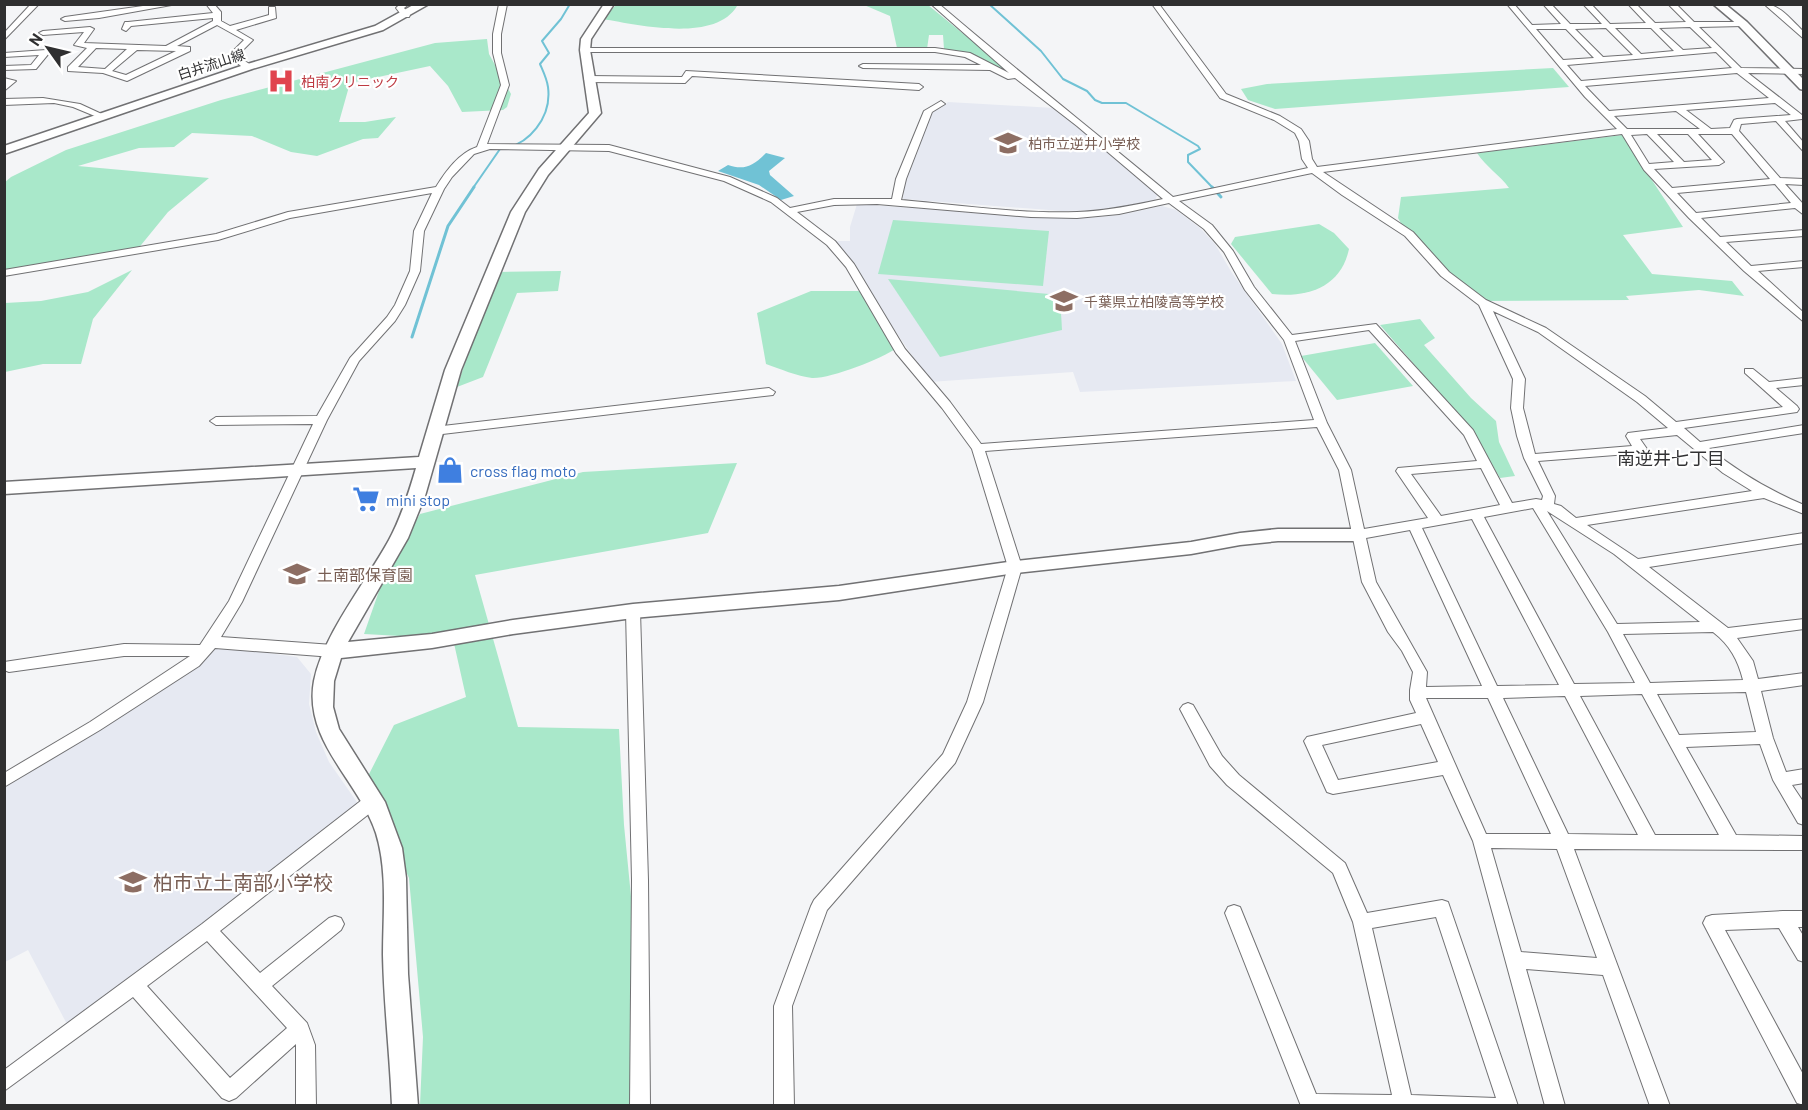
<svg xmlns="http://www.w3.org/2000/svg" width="1808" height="1110" viewBox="0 0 1808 1110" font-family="Barlow,'Noto Sans JP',sans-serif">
	<rect width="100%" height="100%" fill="#f4f5f7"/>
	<g fill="#e6e9f2">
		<path d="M948 102 1054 108 1158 194 1155 200 1104 210 1062 211 903 199 905 180 930 112 941 108Z"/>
		<path d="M857 204 1055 218H1086L1120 215 1162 206 1176 210 1200 228 1215 244 1232 273 1282 344 1296 381 1080 392 1073 372 930 382 834 241H850V227Z"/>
		<path d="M217 646 297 657 311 674 309 704 316 732 329 762 359 805 69 1028 28 950 5 962V786Z"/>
	</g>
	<g fill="#a9e8ca">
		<path d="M658 4V6H737C715 43 638 25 603 19L616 5Z"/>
		<path d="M864 5H928L1015 76 970 55 944 49 943 35H929L927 49 897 48 890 16Z"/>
		<path d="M487 39 489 54 511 94 507 107 503 110 462 112 448 86 430 66 350 83 339 122H365L396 117 378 138 363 139 317 156 291 152 252 136 192 133 174 147 139 148 78 166 209 178 168 212 137 250 5 272 4 183 11 177 66 150 221 100 435 43Z"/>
		<path d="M1553 68 1569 87 1275 109 1248 100 1241 89 1267 84Z"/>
		<path d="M1622 135 1683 227 1623 235 1652 274 1732 281 1744 296 1699 290 1626 296 1629 300 1484 301 1447 273 1403 227 1398 218 1401 197 1509 188C1500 175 1486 167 1477 153Z"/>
		<path d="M893 220 1049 231 1043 286 878 274Z"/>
		<path d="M1319 224 1334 233 1349 249C1341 287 1308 298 1272 294L1231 244 1235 237Z"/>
		<path d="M132 270 93 319 81 364H43L5 372V303L41 301 88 292Z"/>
		<path d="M561 271 558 291 517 293 483 377 457 387 485 302 500 272Z"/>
		<path d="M888 279 1060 295 1062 330 940 357Z"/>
		<path d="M811 291H859L897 348C881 359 830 379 812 378 797 376 780 369 766 364L757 313Z"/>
		<path d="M1420 319 1435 338 1424 345 1471 398 1496 421 1499 442 1515 476 1500 478 1472 431 1380 325Z"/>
		<path d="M1375 343 1413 386 1337 400 1301 356Z"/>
		<path d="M737 463 708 533 475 575 518 727 619 729 624 825 634 927V1105H420L423 1037 409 878 364 784 394 725 466 697 451 630 418 637 364 634 386 571 420 514 583 472Z"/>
	</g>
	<path fill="#70c2d5" d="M766 153 785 158 769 171 770 175 794 196 781 200 759 185 718 171 728 165C745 171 754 165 766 153Z"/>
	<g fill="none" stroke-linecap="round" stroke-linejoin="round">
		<g stroke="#70c2d5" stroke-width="2">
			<path d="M989 4 1041 51 1063 79 1087 91 1095 100 1102 103H1126L1198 146 1200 149 1188 155V162L1213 188"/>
			<path d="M473 188 500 149C529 146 552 117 548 87 547 79 543 71 540 64L549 53 542 41 561 19 570 4"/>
		</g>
		<g stroke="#70c2d5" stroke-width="3">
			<path d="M1212 187 1221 197"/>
			<path d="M412 337 448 226 474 187"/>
		</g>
		<defs>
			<g id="street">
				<path d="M31 4H39L4 40V33Z"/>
				<path d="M157 4H177L99 18 65 21 61 19 65 17Z"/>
				<path d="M206 4H214L221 12V21L230 26 269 15V7H275L276 18 236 30 253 40 237 56 251 65V69H245L228 56 244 40 217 25 177 46 190 47V51L127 81 103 73 68 71V67L87 48 74 45 84 32 43 35 39 33 43 31 90 27 94 29 84 43 166 46 213 21V18L131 26 126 31 122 29 125 22H128L213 13ZM96 48 127 49 105 69 78 67ZM137 50 176 51 126 75 112 71Z"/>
				<path d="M400 4H409L404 8 410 15 409 17H403L396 8Z"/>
				<path d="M499 4H507L501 34V53L509 85 487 144 609 145 730 177 777 198 790 208 834 199H892L896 179 924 111 941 101 945 104 932 112 906 179 901 200C959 205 1018 214 1077 212 1106 211 1135 205 1163 199L1077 126 1015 78 1008 79 990 70 863 68 859 66 863 64 981 65 965 57 935 52H585L581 50 582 48H935L970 53 1009 73 931 4H939C1016 70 1095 132 1173 197L1308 168 1302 159 1299 141 1295 133 1274 120 1220 98 1152 4H1159L1226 94 1280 116 1301 129 1309 141 1312 159 1317 167 1617 129 1585 97 1507 4H1514L1532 25 1561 24 1543 4H1551L1570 24H1602L1583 4H1591L1610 24 1646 23 1628 4H1636L1655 23 1686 22 1668 4H1676L1694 22H1746L1747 24 1743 26 1699 27 1741 68 1804 69V74L1748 73 1802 115V119L1785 121 1804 143V152L1776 121 1741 124 1739 131 1780 178 1804 179V185L1785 184 1804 205V215L1795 208 1701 218 1720 237 1804 230V236L1726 242 1751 266 1804 261V267L1758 271 1804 313V322L1744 271 1689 218 1644 170 1622 134 1323 172 1413 232 1449 272 1486 300 1546 328 1645 396 1676 422 1783 407 1745 373V369H1753L1769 382 1804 378V385L1776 388 1797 406 1799 409 1797 412 1684 428 1700 442 1804 425V433L1709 448C1738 472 1769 490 1804 505V514L1764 498 1587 525 1638 559 1804 533V543L1649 567 1728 628 1804 619V629L1737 638 1753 661 1758 679 1804 673V685L1761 691 1773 738 1786 772 1804 769V783L1792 785 1804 803V825L1798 823 1773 780 1760 744 1686 747 1736 835 1804 836V850L1574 849 1670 1106H1650L1603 975 1526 969 1565 1106H1545L1473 841 1443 775 1333 794 1327 792 1304 741 1307 737 1416 713 1410 700V690L1413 672 1402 651 1388 632 1362 582 1339 470 1317 427 985 451 1022 567 983 702 955 763 827 910 792 1006 794 1106H774V1006L811 906 814 900 943 754 967 702 1008 567 972 449 942 408 896 353 846 267 827 245 771 202 724 181 609 151 490 149 474 154 452 177 444 189 424 231 420 271 405 305 395 321 359 361 327 420 242 602 221 637 333 645 338 647 340 651 338 655 333 657 215 648 199 666 100 730 4 787V773L90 722 190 656H124L9 672 4 670V662L124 644 200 645 229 601 313 424 216 425 210 421 216 417 317 416 350 358 387 317 395 305 410 271 414 231 432 193 290 218 218 240 4 276V270L216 234 288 212 436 187C446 171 459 153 477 147L501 85 493 53V34ZM1690 27 1712 48 1683 50 1659 28ZM1606 28 1633 55 1603 57 1575 29ZM1615 28H1651L1674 51 1641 54ZM1536 29H1566L1594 58 1563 60ZM1716 52 1732 68 1581 81 1567 65ZM1737 73 1769 98 1609 111 1585 86ZM1775 103 1791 115 1737 119 1734 120 1730 128 1711 129 1686 110ZM1676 111 1700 129H1627L1614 116ZM1647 134 1674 162 1649 164 1631 135ZM1657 134H1688L1712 160 1684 162ZM1698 134H1732L1770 179 1672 188 1654 169 1719 165 1724 162ZM1312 173 1342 195 1405 236 1441 276 1479 305 1513 379 1511 408 1517 436 1524 458 1543 496 1542 500 1536 499 1512 503 1473 430 1376 324 1292 335 1254 287 1233 251 1212 225 1179 201ZM1775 184 1791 203 1696 213 1677 193ZM1169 203 1204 229 1224 252 1245 290 1284 340 1314 420 981 444 950 402 905 349 854 264 835 241 797 212 834 205 877 204 1031 217 1077 218 1119 214ZM1493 311 1538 332 1637 402 1668 428 1628 433 1626 436 1632 446 1535 454 1523 408 1525 379ZM1369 330 1464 435 1477 461 1398 468 1396 471 1428 518 1364 529 1351 470 1327 423 1295 341ZM1677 435 1723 473 1752 491 1576 518 1561 506 1554 504 1555 496 1538 461 1641 453 1647 449 1640 439ZM1481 468 1500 505 1441 516 1411 474ZM1533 508 1608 632 1635 683 1574 684 1484 517ZM1547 511 1614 554 1700 622 1617 624ZM1472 519 1559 685 1497 686 1422 528ZM1410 530 1482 686 1426 687 1427 672 1376 582 1366 538ZM1713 632C1730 645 1738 660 1743 680L1650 683 1623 634ZM1746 692 1756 732 1679 735 1657 694ZM1642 694 1719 835H1655L1580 696ZM1565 696 1638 835 1568 834 1503 698ZM1426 698H1488L1551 834H1486ZM1421 724 1438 762 1338 780 1322 745ZM1491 848 1557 849 1597 958 1521 952Z"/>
				<path d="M1764 4C1780 4 1792 21 1804 32V39Z"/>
				<path d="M46 50 50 52 36 69 4 70V66L31 65 39 55 4 57V53Z"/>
				<path d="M686 71 919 84 923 87 919 90 692 76 685 83 588 82 584 79 588 76 682 77Z"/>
				<path d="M4 78 16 81 4 91Z"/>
				<path d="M43 98 80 104 106 116 102 119 73 107 54 103 4 105V99Z"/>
				<path d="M769 388 775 392 773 395 434 435 428 431 434 427Z"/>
				<path d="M633 606 638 607 640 611 648 880 650 1106H630L632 880 626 611 628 607Z"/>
				<path d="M1188 703 1193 705 1222 756 1239 775 1345 863 1367 913 1442 900 1448 902 1518 1106H1301L1225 913 1228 907 1234 905 1240 907 1316 1094 1392 1095 1353 922 1333 873 1227 785 1210 766 1180 709 1183 705ZM1436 917 1496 1098 1411 1095 1372 928Z"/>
				<path d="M373 794 379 796 381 801 379 806 220 931 260 973 329 918 335 916 341 918 344 924 341 930 272 986 307 1023 315 1045 316 1106H296V1044L236 1098 229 1101 222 1098 133 997 4 1091V1070L202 924 367 796ZM207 941 287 1028 230 1078 147 986Z"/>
				<path d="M1783 911H1804V927H1798L1804 937V962L1798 960 1779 928 1725 930 1804 1076V1105L1797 1103 1703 923 1706 917 1712 915Z"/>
			</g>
			<g id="secondary">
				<path d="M415 4H429L383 30 252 69 4 154V146L244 65 375 26Z"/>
				<path d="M604 4H614L591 39 590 50 601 113 548 175 525 212 461 370 425 496 408 538 348 642 432 634 513 620 633 604 839 586 1015 561 1191 542 1240 533 1278 529H1358L1364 531 1367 535 1364 539 1358 541H1278L1240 545 1191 554 1015 573 839 600 633 618 513 634 432 648 341 658 334 681 333 707 339 729 385 802 402 848 406 878 408 974 418 1106H392C390 1055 384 1006 383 955 383 915 388 872 376 833 359 781 303 741 314 681 323 635 366 582 389 540 401 518 409 492 416 468L4 494V482L419 457 445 370 511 212 539 169 589 113 580 50 581 39Z"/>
				<path d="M1713 4H1725L1747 22 1804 80V90L1800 89 1739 26Z"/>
			</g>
		</defs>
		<use href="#street" stroke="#717173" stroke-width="2"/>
		<use href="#secondary" stroke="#717173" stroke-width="3"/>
		<use href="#street" fill="#fff" fill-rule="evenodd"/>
		<use href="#secondary" fill="#fff" fill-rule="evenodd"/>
	</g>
	<defs>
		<symbol id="hospital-bare" viewBox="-9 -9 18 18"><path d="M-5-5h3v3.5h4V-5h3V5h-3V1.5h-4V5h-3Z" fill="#e0444e" stroke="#fff" stroke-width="2.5" paint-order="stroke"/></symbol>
		<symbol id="school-bare" viewBox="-9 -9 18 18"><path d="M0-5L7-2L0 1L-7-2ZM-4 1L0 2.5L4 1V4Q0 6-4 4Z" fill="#8d6e63" stroke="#fff" stroke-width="2.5" paint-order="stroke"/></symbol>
		<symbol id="shop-bare" viewBox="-9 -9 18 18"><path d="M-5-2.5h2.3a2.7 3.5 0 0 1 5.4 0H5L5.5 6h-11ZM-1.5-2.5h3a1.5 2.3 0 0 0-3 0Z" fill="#3f7fe0" stroke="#fff" stroke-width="2.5" paint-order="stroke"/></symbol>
		<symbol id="supermarket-bare" viewBox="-9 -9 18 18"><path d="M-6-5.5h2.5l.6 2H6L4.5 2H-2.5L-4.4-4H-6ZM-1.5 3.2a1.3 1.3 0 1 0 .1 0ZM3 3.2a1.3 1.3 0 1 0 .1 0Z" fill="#3f7fe0" stroke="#fff" stroke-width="2.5" paint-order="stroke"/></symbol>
	</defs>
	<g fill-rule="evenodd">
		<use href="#hospital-bare" x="262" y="62" width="38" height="38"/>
		<use href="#school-bare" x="989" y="124" width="38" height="38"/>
		<use href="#school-bare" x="1045" y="282" width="38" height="38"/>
		<use href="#shop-bare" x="431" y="451" width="38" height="38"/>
		<use href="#supermarket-bare" x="347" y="480" width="38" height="38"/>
		<use href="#school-bare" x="278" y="555" width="38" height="38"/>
		<use href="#school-bare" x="114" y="863" width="38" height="38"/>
	</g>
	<g text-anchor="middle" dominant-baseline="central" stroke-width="4.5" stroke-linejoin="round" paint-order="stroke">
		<g font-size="14" fill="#2f2f30" stroke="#fff">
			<text transform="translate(211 64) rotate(-18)">白井流山線</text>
		</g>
		<g font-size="14" fill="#be3a42" stroke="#fff" text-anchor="start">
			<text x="301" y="81">柏南クリニック</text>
		</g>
		<g font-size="14" fill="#785e54" stroke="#fff" text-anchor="start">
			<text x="1028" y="143">柏市立逆井小学校</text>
			<text x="1084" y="301">千葉県立柏陵高等学校</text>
		</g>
		<g font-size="16" fill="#366cbe" stroke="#fff" text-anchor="start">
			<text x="470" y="470">cross flag moto</text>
			<text x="386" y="499">mini stop</text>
		</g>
		<g font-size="16" fill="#785e54" stroke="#fff" text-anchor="start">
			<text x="317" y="574">土南部保育園</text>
		</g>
		<g font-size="18" fill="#323234" stroke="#fff">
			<text x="1671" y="458">南逆井七丁目</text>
		</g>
		<g font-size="20" fill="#785e54" stroke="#fff" text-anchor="start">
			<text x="153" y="882">柏市立土南部小学校</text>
		</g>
	</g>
	<rect width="1808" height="1110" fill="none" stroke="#2f2f30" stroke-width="12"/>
	<g transform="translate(48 48) rotate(304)" stroke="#ffffff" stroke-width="4.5" paint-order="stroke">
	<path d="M0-4.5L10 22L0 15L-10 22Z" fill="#2f2f30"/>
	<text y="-9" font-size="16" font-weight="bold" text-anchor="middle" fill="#2f2f30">N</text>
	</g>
</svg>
